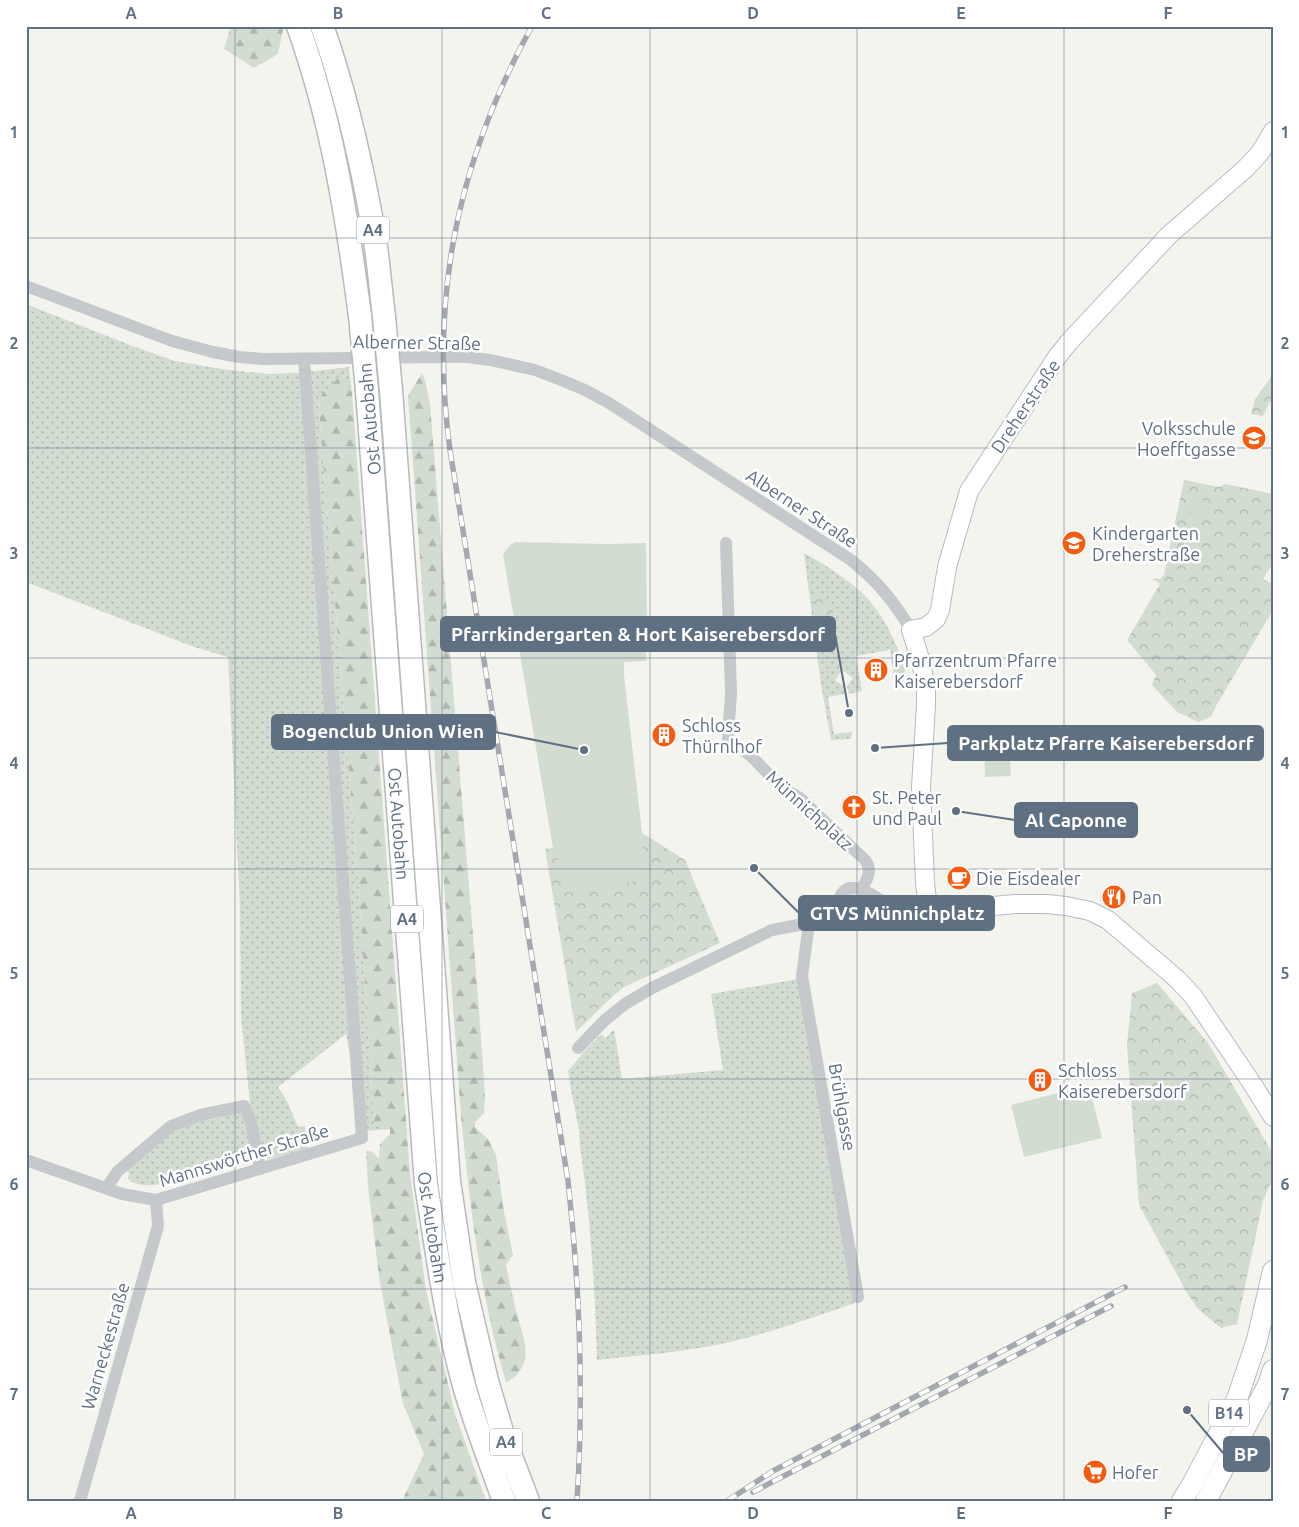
<svg xmlns="http://www.w3.org/2000/svg" width="1299" height="1527" viewBox="0 0 1299 1527" font-family="Ubuntu,sans-serif">
	<defs>
		<pattern id="grass-dots" width="8" height="8" patternUnits="userSpaceOnUse" patternTransform="scale(1.25)"><rect width="8" height="8" fill="#d3dcd0"/><path d="M2 2h.1M6 6h.1" fill="none" stroke="#afb7ae" stroke-width="1.8" stroke-linecap="round"/></pattern>
		<pattern id="forest-firs" width="22" height="20" patternUnits="userSpaceOnUse" patternTransform="scale(1.25)"><rect width="22" height="20" fill="#d3dcd0"/><path d="M5 1l3.5 6h-7zM16 11l3.5 6h-7z" fill="#afb7ae"/></pattern>
		<pattern id="park-crowns" width="20" height="18" patternUnits="userSpaceOnUse" patternTransform="scale(1.25)"><rect width="20" height="18" fill="#d3dcd0"/><path d="M2 6a3 3 0 1 1 6 0M12 15a3 3 0 1 1 6 0" fill="none" stroke="#afb7ae"/></pattern>
	</defs>
	<rect width="100%" height="100%" fill="#f4f4ef"/>
	<g fill="url(#grass-dots)">
		<path d="M26 304 135 347 175 361 221 369 267 374 298 373 349 367 352 392 339 378 318 399 359 891 374 1122 390 1129 365 1131 346 1034 278 1087 288 1103 298 1127 305 1126 307 1149 268 1159C249 1142 241 1152 221 1160L220 1168C200 1175 145 1195 128 1179L129 1173 127 1171 137 1160 175 1130 207 1117 209 1120 237 1113 250 1104 241 1017 240 908 228 657 194 647 26 582Z"/>
		<path d="M804 553C825 565 847 578 864 595 886 617 899 648 907 677V679L895 684 890 650 856 656 862 691 849 694 847 686 853 678 842 670 835 680 843 686 844 694 828 697 834 734 852 732 851 739 831 740 821 685Z"/>
		<path d="M851 894 860 895 874 907 854 911 848 908 847 903Z"/>
		<path d="M798 979 855 1303C814 1317 773 1332 730 1342 687 1352 642 1355 597 1360 595 1291 591 1223 581 1154 579 1144 580 1134 578 1124 574 1107 571 1089 568 1071L583 1053 601 1034 606 1038 614 1029 622 1079 723 1070 711 994Z"/>
	</g>
	<g fill="url(#forest-firs)">
		<path d="M231 26H281L283 30 278 54 254 68 224 49Z"/>
		<path d="M422 373 425 380 430 404 479 1010 485 1096 484 1113 475 1122V1127L488 1139 496 1155 504 1212 513 1255 506 1265C509 1281 513 1298 517 1314 520 1327 528 1345 525 1359 523 1369 515 1379 506 1382 480 1295 470 1206 461 1116L408 396Z"/>
		<path d="M339 377 352 392 410 1174 426 1290 455 1414 486 1501H402L424 1454 403 1404 384 1304 379 1276 368 1186 366 1150 372 1152 379 1158 380 1144 390 1134V1129L374 1123 359 891 318 399Z"/>
	</g>
	<g fill="url(#park-crowns)">
		<path d="M1273 374V402H1270L1263 416 1251 414 1255 399Z"/>
		<path d="M1184 480 1219 487 1225 484 1273 494V563L1263 579 1273 584V610L1216 706 1211 717 1198 722 1177 712 1152 685 1156 675 1127 640 1160 584 1153 579 1154 578 1160 579 1164 575Z"/>
		<path d="M823 596 826 606 833 607V620H828L823 622 825 625H828L829 629H826L827 640 818 641 813 597Z"/>
		<path d="M642 833 685 860 720 943 624 987 613 996 576 1032 545 849Z"/>
		<path d="M1157 983 1208 1043 1273 1154V1178L1263 1201 1237 1324 1221 1328 1198 1309 1187 1293 1139 1205 1127 1045 1132 993Z"/>
	</g>
	<g fill="#d3dcd0">
		<path d="M1202 501 1214 505 1213 513C1205 521 1195 520 1188 510L1189 502Z"/>
		<path d="M515 542 607 544 646 543 647 625 646 661 624 662V675L642 833H641L649 879 564 893 556 848H553L503 554 510 545Z"/>
		<path d="M1009 741 1011 776 985 777 984 742Z"/>
		<path d="M1089 1085 1102 1138 1024 1157 1011 1105Z"/>
	</g>
	<g fill="none" stroke-linecap="round" stroke-linejoin="round">
		<defs>
			<path id="secondary" d="M1273 131 1260 153 1245 169 1169 235 1069 342 1057 357 969 491 947 567 940 610 936 619 926 627 911 630 921 662 926 689V705L921 787 925 884 929 912 1015 904H1047L1066 906 1090 911 1108 920 1177 979 1193 996 1251 1082 1273 1117"/>
			<g id="primary">
				<path d="M1182 1501 1193 1483 1237 1399 1257 1340 1273 1271"/>
				<path d="M1206 1501 1268 1385 1273 1370"/>
			</g>
			<g id="highway">
				<path d="M298 26C332 121 347 217 360 316"/>
				<path d="M322 26C345 90 360 156 372 222 378 253 380 285 384 317"/>
				<path d="M391 390 449 1181 464 1282 487 1381 504 1438 528 1501"/>
				<path id="s1" d="M367 391 426 1184C437 1253 446 1322 465 1389 476 1427 491 1464 504 1501"/>
			</g>
		</defs>
		<use href="#secondary" stroke="#b7bbc0" stroke-width="20"/>
		<use href="#primary" stroke="#b8bbbf" stroke-width="22"/>
		<use href="#highway" stroke="#b7babd" stroke-width="25"/>
		<g stroke="#c6c9cc" stroke-width="12">
			<path d="M26 286 172 341 213 352 239 357 264 359 443 357H467L490 360 535 370 561 380 585 390 609 403 851 560C877 581 894 601 911 630"/>
			<path d="M726 543 731 692 728 741 750 755 782 788 800 798 865 860C873 870 867 880 861 890"/>
			<path d="M838 916C836 901 841 883 860 889 873 893 885 904 897 911"/>
			<path d="M809 923 802 976 858 1297"/>
			<path d="M578 1048 605 1020 625 1004 652 988 772 930 809 923 838 916 897 911 909 914 929 912"/>
			<path d="M26 1160 122 1194 156 1200 362 1138 304 359"/>
			<path d="M106 1188 118 1171 171 1126 200 1115 244 1106 251 1122 260 1169"/>
			<path d="M80 1501 158 1226 156 1200"/>
		</g>
		<use href="#secondary" stroke="#fff" stroke-width="18"/>
		<use href="#primary" stroke="#fff" stroke-width="20"/>
		<use href="#highway" stroke="#fff" stroke-width="22"/>
		<defs>
			<g id="rail">
				<path d="M532 26C458 161 429 296 450 450L568 1181C580 1289 584 1392 577 1501"/>
				<path d="M753 1492 1111 1306"/>
				<path d="M727 1501 773 1471 1125 1287"/>
			</g>
		</defs>
		<use href="#rail" stroke="#a3a8af" stroke-width="5.5"/>
		<use href="#rail" stroke="#fff" stroke-width="4" stroke-dasharray="11" stroke-linecap="butt"/>
		<defs>
			<g id="highway-bridge">
				<path d="M360 316 367 391"/>
				<path d="M384 317 391 390"/>
			</g>
		</defs>
		<use href="#highway-bridge" stroke="#b7babd" stroke-width="25" stroke-linecap="butt"/>
		<use href="#highway-bridge" stroke="#fff" stroke-width="22"/>
	</g>
	<path fill="none" stroke="#607083" stroke-width="1" stroke-opacity="0.55" d="M235 26V1501M442 26V1501M650 26V1501M857 26V1501M1064 26V1501M26 238H1273M26 448H1273M26 658H1273M26 869H1273M26 1079H1273M26 1289H1273"/>
	<defs>
		<symbol id="school-disc" viewBox="-11 -11 22 22"><circle r="9.5" fill="#f35c11" stroke="#fff"/><path d="M0-5L7-2L0 1L-7-2ZM-4 1L0 2.5L4 1V4Q0 6-4 4Z" fill="#fff"/></symbol>
		<symbol id="building-disc" viewBox="-11 -11 22 22"><circle r="9.5" fill="#f35c11" stroke="#fff"/><path d="M-4-6H4V6H1V3H-1V6H-4ZM-2.5-4.3h1.7v1.8h-1.7ZM.8-4.3h1.7v1.8H.8ZM-2.5-1h1.7V.8h-1.7ZM.8-1h1.7V.8H.8Z" fill="#fff"/></symbol>
		<symbol id="church-disc" viewBox="-11 -11 22 22"><circle r="9.5" fill="#f35c11" stroke="#fff"/><path d="M-1.2-6h2.4v3.5h3.3v2.4h-3.3V6h-2.4V-.1h-3.3v-2.4h3.3Z" fill="#fff"/></symbol>
		<symbol id="cafe-disc" viewBox="-11 -11 22 22"><circle r="9.5" fill="#f35c11" stroke="#fff"/><path d="M-5.5-4.5H6V0H3Q3 3.5 0 3.5H-2.5Q-5.5 3.5-5.5 0ZM3-3.2v2h1.7v-2ZM-6 4.5H4V6H-6Z" fill="#fff"/></symbol>
		<symbol id="restaurant-disc" viewBox="-11 -11 22 22"><circle r="9.5" fill="#f35c11" stroke="#fff"/><path d="M-5-6h1v4h1v-4h1v4h1v-4h1v5L-1.5 .5V6h-2V.5L-5-1ZM5-6V6H3V1.5H1.5Q1.5-4 5-6Z" fill="#fff"/></symbol>
		<symbol id="supermarket-disc" viewBox="-11 -11 22 22"><circle r="9.5" fill="#f35c11" stroke="#fff"/><path d="M-6-5.5h2.5l.6 2H6L4.5 2H-2.5L-4.4-4H-6ZM-1.5 3.2a1.3 1.3 0 1 0 .1 0ZM3 3.2a1.3 1.3 0 1 0 .1 0Z" fill="#fff"/></symbol>
	</defs>
	<g fill-rule="evenodd">
		<use href="#school-disc" x="1240" y="424" width="28" height="28"/>
		<use href="#school-disc" x="1060" y="529" width="28" height="28"/>
		<use href="#building-disc" x="862" y="656" width="28" height="28"/>
		<use href="#building-disc" x="650" y="721" width="28" height="28"/>
		<use href="#church-disc" x="840" y="793" width="28" height="28"/>
		<use href="#cafe-disc" x="945" y="864" width="28" height="28"/>
		<use href="#restaurant-disc" x="1100" y="883" width="28" height="28"/>
		<use href="#building-disc" x="1026" y="1066" width="28" height="28"/>
		<use href="#supermarket-disc" x="1081" y="1458" width="28" height="28"/>
	</g>
	<g text-anchor="middle" dominant-baseline="central" stroke-width="5" stroke-linejoin="round" paint-order="stroke">
		<g fill="#fff" stroke="#909ba8" stroke-width="1">
			<rect x="357" y="216.5" width="32" height="27" rx="4"/>
			<rect x="391" y="905.5" width="32" height="27" rx="4"/>
			<rect x="1209" y="1399.5" width="40" height="27" rx="4"/>
			<rect x="490" y="1428.5" width="32" height="27" rx="4"/>
		</g>
		<g font-size="16" font-weight="bold" fill="#607083">
			<text x="373" y="230">A4</text>
			<text x="407" y="919">A4</text>
			<text x="1229" y="1413">B14</text>
			<text x="506" y="1442">A4</text>
		</g>
		<g font-size="18" fill="#607083" stroke="#fff">
			<text transform="translate(417 342) rotate(1)">Alberner Straße</text>
			<text transform="translate(1025 406) rotate(-56)">Dreherstraße</text>
			<text transform="translate(369 419) rotate(-95)">Ost Autobahn</text>
			<text transform="translate(802 508) rotate(33)">Alberner Straße</text>
			<text transform="translate(810 810) rotate(42)">Münnichplatz</text>
			<text stroke="none"><textPath href="#s1" startOffset="434">Ost Autobahn</textPath></text>
			<text transform="translate(843 1107) rotate(80)">Brühlgasse</text>
			<text transform="translate(244 1155) rotate(-17)">Mannswörther Straße</text>
			<text stroke="none"><textPath href="#s1" startOffset="839">Ost Autobahn</textPath></text>
			<text transform="translate(105 1346) rotate(-74)">Warneckestraße</text>
		</g>
		<g font-size="18" fill="#607083" stroke="#fff" text-anchor="start">
			<text x="1236" y="428" text-anchor="end">Volksschule<tspan x="1236" dy="21">Hoefftgasse</tspan></text>
			<text x="1092" y="533">Kindergarten<tspan x="1092" dy="21">Dreherstraße</tspan></text>
			<text x="894" y="660">Pfarrzentrum Pfarre<tspan x="894" dy="21">Kaiserebersdorf</tspan></text>
			<text x="682" y="725">Schloss<tspan x="682" dy="21">Thürnlhof</tspan></text>
			<text x="872" y="797">St. Peter<tspan x="872" dy="21">und Paul</tspan></text>
			<text x="976" y="878">Die Eisdealer</text>
			<text x="1132" y="897">Pan</text>
			<text x="1058" y="1070">Schloss<tspan x="1058" dy="21">Kaiserebersdorf</tspan></text>
			<text x="1112" y="1472">Hofer</text>
		</g>
	</g>
	<path fill="none" stroke="#607083" stroke-width="2" d="M849 713L835 634M584 750L495 732M875 748L948 743M956 811L1015 820M754 868L799 913M1187 1410L1224 1454"/>
	<g fill="#607083" stroke="#fff" stroke-width="2">
		<circle cx="849" cy="713" r="5"/>
		<circle cx="584" cy="750" r="5"/>
		<circle cx="875" cy="748" r="5"/>
		<circle cx="956" cy="811" r="5"/>
		<circle cx="754" cy="868" r="5"/>
		<circle cx="1187" cy="1410" r="5"/>
	</g>
	<g fill="#607083" stroke="#607083" stroke-width="2">
		<rect x="441" y="617" width="394" height="34" rx="5"/>
		<rect x="272" y="715" width="223" height="34" rx="5"/>
		<rect x="948" y="726" width="315" height="34" rx="5"/>
		<rect x="1015" y="803" width="122" height="34" rx="5"/>
		<rect x="799" y="896" width="195" height="34" rx="5"/>
		<rect x="1224" y="1437" width="45" height="34" rx="5"/>
	</g>
	<g font-size="19" text-anchor="middle" font-weight="bold" fill="#fff">
		<text x="638" y="641">Pfarrkindergarten &amp; Hort Kaiserebersdorf</text>
		<text x="383" y="738">Bogenclub Union Wien</text>
		<text x="1106" y="750">Parkplatz Pfarre Kaiserebersdorf</text>
		<text x="1076" y="827">Al Caponne</text>
		<text x="897" y="920">GTVS Münnichplatz</text>
		<text x="1246" y="1461">BP</text>
	</g>
	<rect width="1299" height="1527" fill="none" stroke="#ffffff" stroke-width="55"/>
	<rect x="28" y="28" width="1244" height="1472" fill="none" stroke="#607083" stroke-width="2"/>
	<g font-size="16" text-anchor="middle" font-weight="bold" fill="#607083">
		<text x="131" y="19">A</text>
		<text x="338" y="19">B</text>
		<text x="546" y="19">C</text>
		<text x="753" y="19">D</text>
		<text x="961" y="19">E</text>
		<text x="1168" y="19">F</text>
		<text x="14" y="138">1</text>
		<text x="1285" y="138">1</text>
		<text x="14" y="349">2</text>
		<text x="1285" y="349">2</text>
		<text x="14" y="559">3</text>
		<text x="1285" y="559">3</text>
		<text x="14" y="769">4</text>
		<text x="1285" y="769">4</text>
		<text x="14" y="979">5</text>
		<text x="1285" y="979">5</text>
		<text x="14" y="1190">6</text>
		<text x="1285" y="1190">6</text>
		<text x="14" y="1400">7</text>
		<text x="1285" y="1400">7</text>
		<text x="131" y="1519">A</text>
		<text x="338" y="1519">B</text>
		<text x="546" y="1519">C</text>
		<text x="753" y="1519">D</text>
		<text x="961" y="1519">E</text>
		<text x="1168" y="1519">F</text>
	</g>
</svg>
